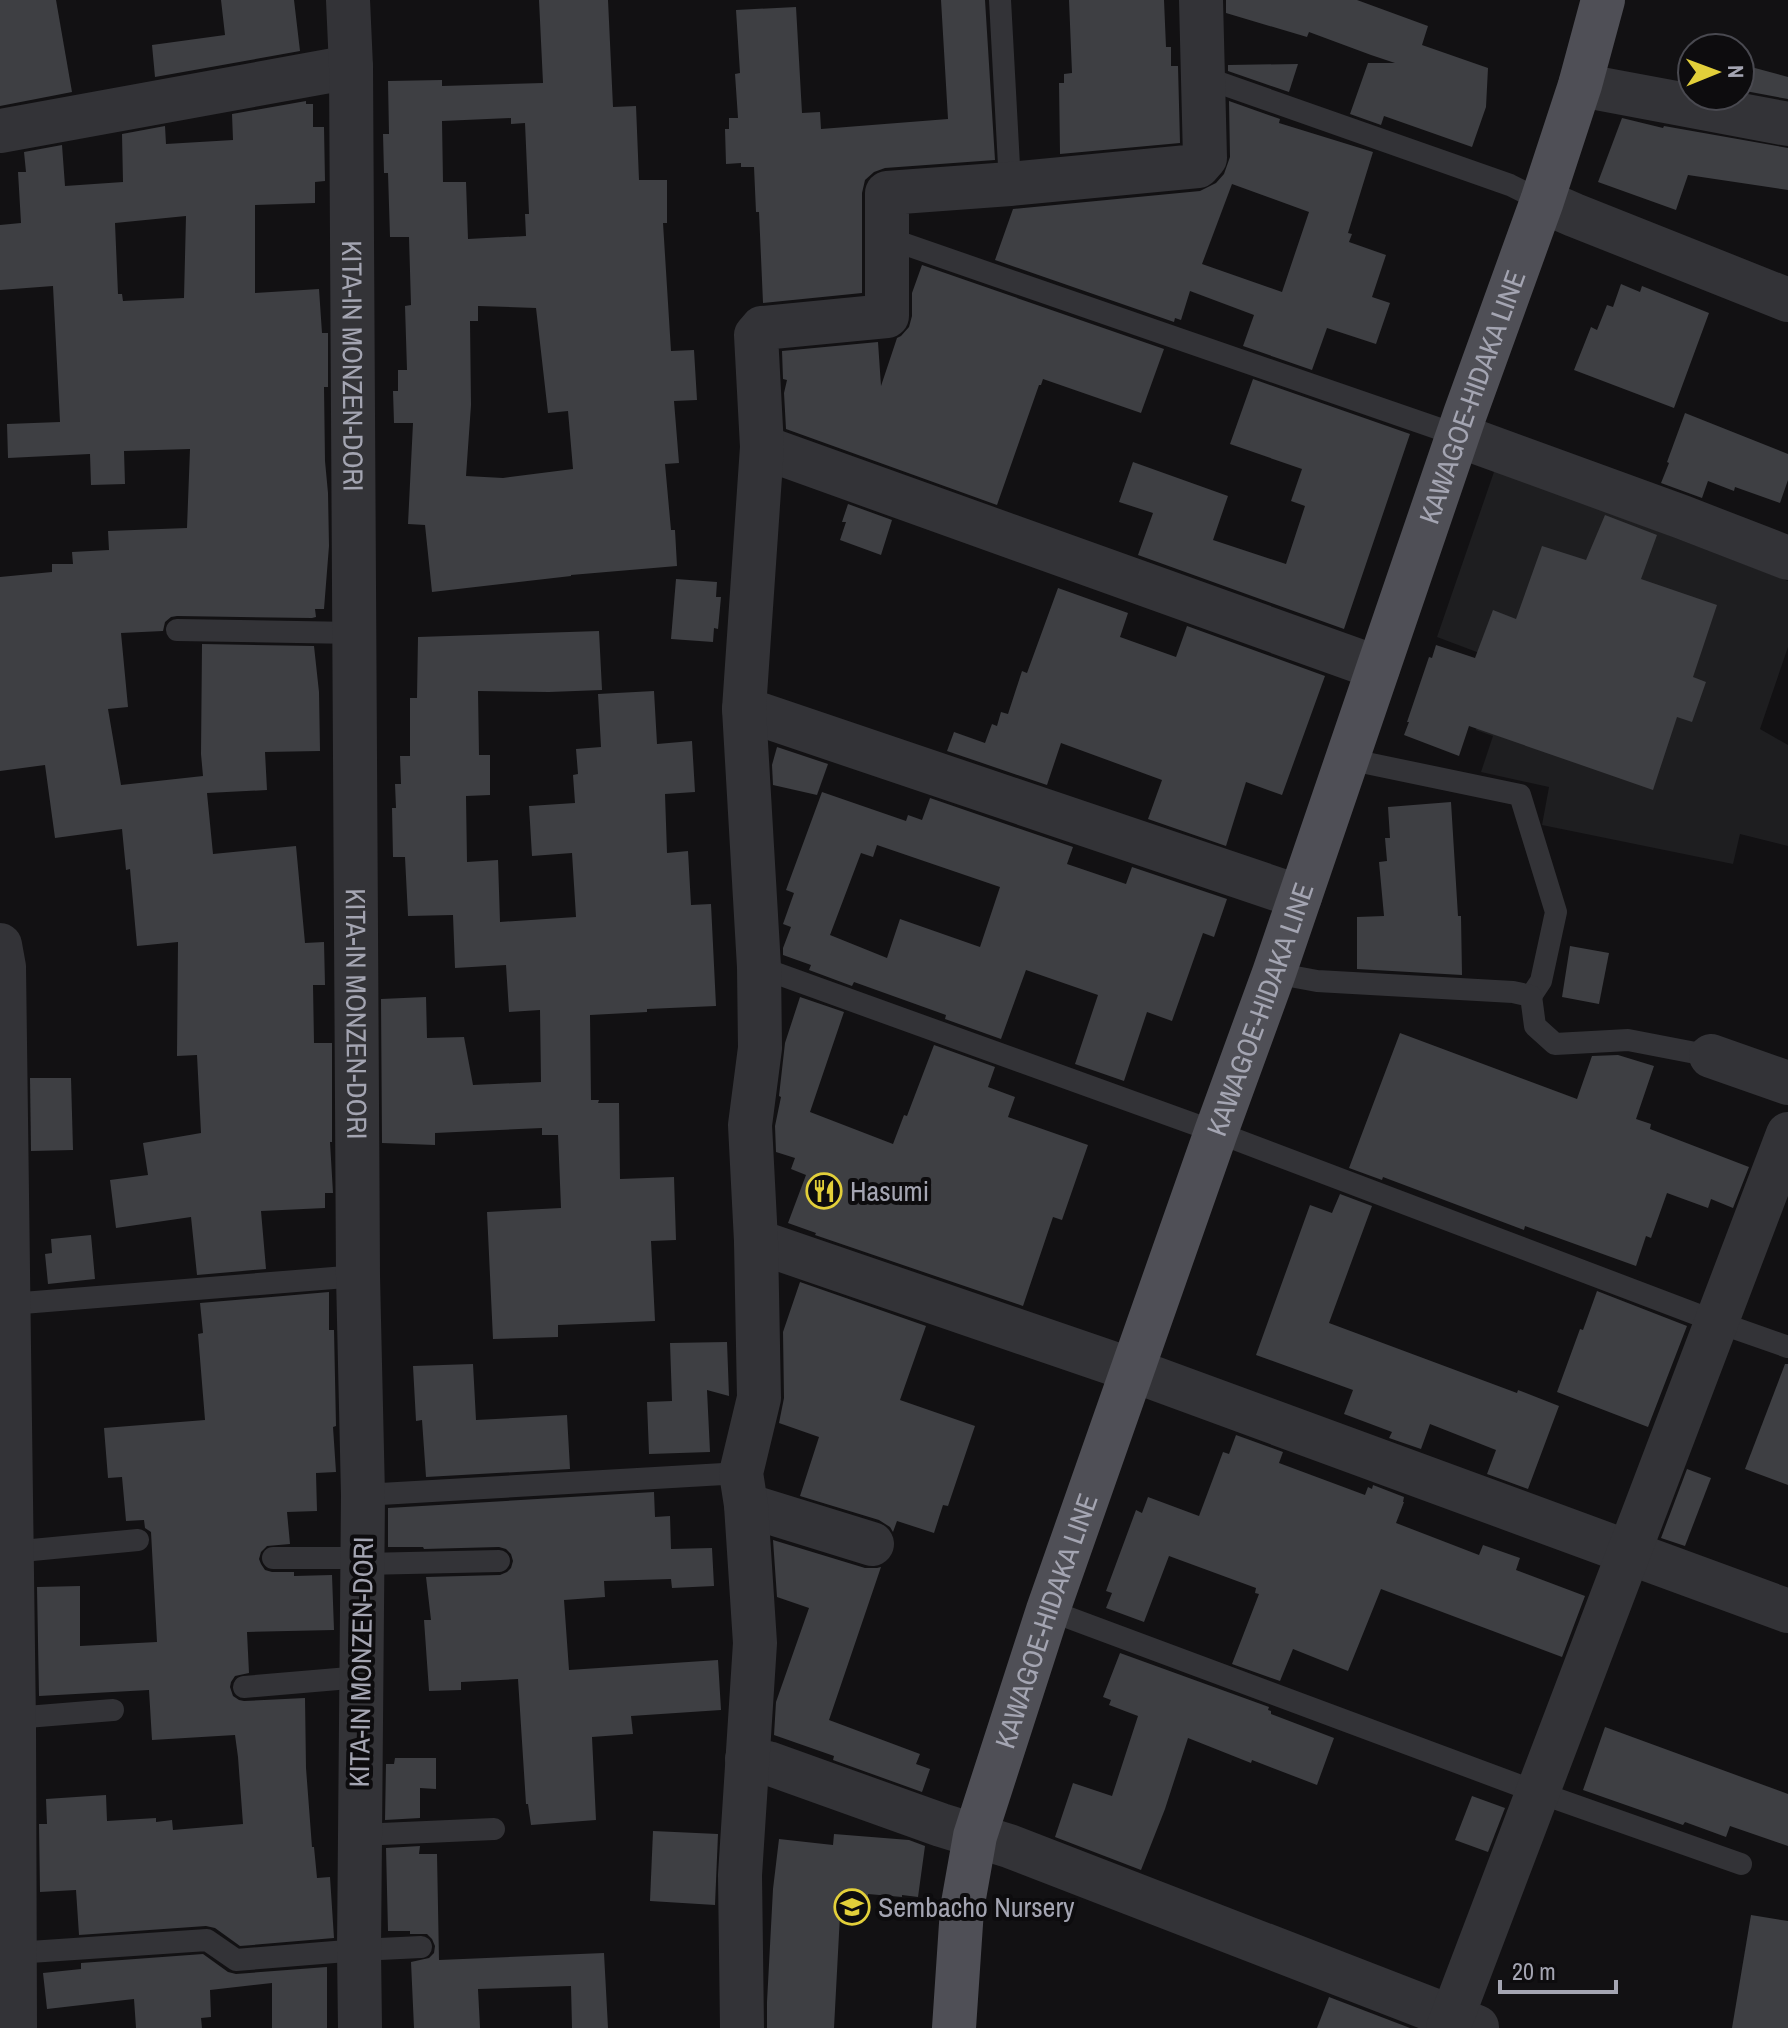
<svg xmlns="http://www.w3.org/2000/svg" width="1788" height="2028" viewBox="0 0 1788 2028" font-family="'Archivo Narrow',sans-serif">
	<rect width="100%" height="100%" fill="#121113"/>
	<path fill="#1e1e20" d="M1495 469 1788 581V647L1760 729 1788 745V846L1740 834 1733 864 1542 825 1549 787 1481 772 1493 736 1476 730 1498 660 1437 637Z"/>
	<g fill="#3e3f43" fill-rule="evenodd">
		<path d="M0 0H56L72 92 0 106Z"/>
		<path d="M221 0H294L300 51 155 77 152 45 225 35Z"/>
		<path d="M539 0H608L613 107 636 106 639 180H667V223H663L671 351 694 350 697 400 674 401 679 463 665 464 671 530H675L677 566 571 575V576L432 592 425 525 408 524 413 423H394L393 391H398V370H407L405 306 411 305 409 237H390L388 173H384L383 134H389L388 81 442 80V86L543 83ZM511 118V124L525 123 529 214H525L526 236 468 239 466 182H443L442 121ZM478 306 536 308 548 413 568 411 573 469 503 478 466 476 471 405 470 321H478Z"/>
		<path d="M941 0H985L995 160 885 168 874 172 865 180 862 193V293L763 303 759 212H756L754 167H741V163L726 164 725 129H729V118H738L735 74 740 73 736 10 796 7 802 113 820 112 821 129 948 119Z"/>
		<path d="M1069 0H1164L1166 47H1171V66H1178L1180 143 1060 154 1059 83H1064V74L1072 73Z"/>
		<path d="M1226 0H1357L1428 26 1422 45 1488 68 1486 107 1472 147 1384 116 1381 125 1350 114 1368 63H1395L1371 55 1309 32 1307 37 1226 13Z"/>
		<path d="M1298 64 1289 92 1228 71V65Z"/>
		<path d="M1740 64 1788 77V99L1740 90Z"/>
		<path d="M306 101V104H313V127H324L325 181 315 182V203L255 205V293L319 289 322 333H328V387H324L325 461 328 493 329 546 324 609H315L316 617 312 618 177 616 171 617 165 622 163 631 121 633 128 707 108 709 121 785 203 776 201 754 202 644 314 646 319 692 320 751 265 752 267 790 207 793 213 854 296 846 305 943 324 942 325 985H313L314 1043H332V1142H330L333 1193H325V1208L261 1211 266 1269 197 1275 191 1217 116 1228 110 1180 148 1175 143 1143 201 1133 197 1055 177 1056 178 942 137 946 130 869 126 870 122 829 55 838 45 765 0 771V577L52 572V564H73L72 552 109 550 108 531 187 528 190 449 124 451 125 484 91 485 90 454 8 458 7 424 60 422 53 286 0 290V225L21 223 18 172H26L24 152 62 145 65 186 123 182 122 134 165 126 166 144 233 140 232 114ZM186 216 184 298 123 301 122 294H118L115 223Z"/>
		<path d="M1229 101 1280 119 1279 123 1373 152 1348 233 1352 234 1349 242 1386 255 1372 297 1390 303 1376 344 1327 328 1312 370 1243 346 1254 315 1190 291 1181 320 1175 318 1174 322 995 260 1013 209 1200 191 1216 183 1224 174 1230 157ZM1232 184 1309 212 1282 292 1202 264Z"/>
		<path d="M1622 118 1663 128 1664 126 1788 148V190L1688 175 1676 210 1598 182Z"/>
		<path d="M922 265 1164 349 1141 413 1043 379 1041 385H1039L997 505 786 429 784 393 787 380 783 379 782 351 878 342 881 386 897 338 901 336 909 327 912 316V293Z"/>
		<path d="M1621 284 1640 292 1642 286 1709 313 1674 408 1574 370 1591 327 1597 330 1607 305 1613 307Z"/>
		<path d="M1253 379 1410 434 1344 629 1138 555 1153 513 1119 502 1133 462 1228 496 1213 540 1286 564 1305 506 1291 501 1302 469 1230 444Z"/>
		<path d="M1685 413 1788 454V480L1780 503 1735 487 1734 491 1708 481 1702 498 1661 483 1669 463 1667 462Z"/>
		<path d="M848 504 892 520 881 555 840 540 846 522H842Z"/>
		<path d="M1605 515 1657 535 1641 579 1717 605 1693 677 1706 682 1692 722 1677 717 1653 790 1469 726 1459 756 1404 735 1409 722H1407L1429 657 1432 658 1436 645 1475 658 1493 610 1516 619 1542 546 1586 560Z"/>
		<path d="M676 579 717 582 716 597H721L718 629 714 628 713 642 671 639Z"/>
		<path d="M1058 588 1128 613 1120 637 1176 657 1187 626 1325 676 1282 795 1246 782 1226 846 1148 819 1162 780 1061 743 1047 785 947 751 954 732 985 743 992 724 997 726 1001 712 1008 714 1022 671 1027 673Z"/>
		<path d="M599 631 602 690 549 692 478 691 479 755H490V795L466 796 467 862 498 860 500 922 576 917 572 853 532 856 529 806 575 803 573 775 578 774 576 749 601 747 598 694 654 691 657 744 692 741 695 792 665 794 667 853 688 851 691 905 711 904 716 1006 647 1009V1012L590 1015 591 1100H599L598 1103H619L620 1179 674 1177 676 1240 651 1241 655 1321 558 1325V1337L493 1339 487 1212 561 1208 558 1135H542V1128L435 1133V1145L382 1143 381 999 426 997 427 1038 464 1037 473 1085 541 1082 540 1010 509 1012 506 965 455 968 453 915 408 916 405 857H393L392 808H396L395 784H401L400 756H410V698H417L418 637Z"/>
		<path d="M777 747 828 764 817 795 773 785 772 765Z"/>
		<path d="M822 792 906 821 908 815 922 820 930 798 1073 847 1067 864 1126 884 1132 867 1227 899 1214 937 1203 933 1172 1021 1147 1012 1124 1081 1075 1064 1098 995 1026 970 1001 1039 945 1019 946 1015 854 982 852 986 809 970 811 965 783 955V948L791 927 783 924 794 893 786 890ZM877 845 1000 887 980 947 900 919 887 958 830 935 861 853 873 857Z"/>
		<path d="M1451 802 1458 916H1461L1462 975 1357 969V917L1384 916 1379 862 1387 861 1385 838H1390L1388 807Z"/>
		<path d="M1570 946 1609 953 1599 1004 1562 997Z"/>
		<path d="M800 997 844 1012 810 1112 893 1144 904 1115 907 1116 934 1045 995 1067 988 1087 1015 1097 1008 1117 1088 1145 1062 1220 1053 1217 1023 1306 815 1235 816 1233 788 1223 806 1175 791 1169 795 1158 776 1152 775 1126 781 1097 779 1096 785 1043Z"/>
		<path d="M1400 1033 1577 1099 1592 1056 1618 1055 1654 1066 1636 1119 1651 1124 1650 1129 1749 1167 1733 1208 1711 1199 1708 1208 1667 1193 1651 1238 1646 1236 1636 1266 1525 1226 1524 1230 1383 1177 1382 1180 1349 1168Z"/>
		<path d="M30 1078H71L73 1150 31 1151Z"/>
		<path d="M1340 1194 1372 1206 1329 1323 1517 1393 1518 1390 1559 1406 1528 1489 1487 1474 1496 1450 1430 1424 1421 1449 1389 1438 1392 1432 1344 1414 1353 1390 1256 1355 1310 1205 1332 1213Z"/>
		<path d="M91 1235 95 1279 48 1284 45 1254 52 1253 51 1239Z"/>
		<path d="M800 1282 926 1326 900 1400 975 1426 948 1506 943 1505 934 1533 897 1521 893 1532 890 1527 879 1520 800 1496 819 1437 779 1423 784 1398 783 1332Z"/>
		<path d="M1597 1291 1687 1326 1648 1427 1557 1392 1580 1329 1583 1330Z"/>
		<path d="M329 1292V1330H334L336 1426 333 1427 336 1472 316 1473 317 1511 287 1512 290 1544 267 1546 261 1552 259 1559 261 1564 265 1570 272 1572H294V1576L332 1575 334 1630 247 1632 249 1673 235 1676 231 1682 230 1687 233 1696 239 1700 244 1701 305 1698 306 1768 312 1847H314L317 1878 330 1877 334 1938 240 1946 215 1928 206 1926 79 1935 76 1890 40 1892 39 1824H47L46 1799 106 1795 107 1821 156 1818V1822L172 1820 173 1830 243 1824 238 1757 235 1735 152 1740 149 1690 39 1696 37 1587 80 1586V1646L157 1642 151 1532 145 1528 144 1520 126 1521 122 1477 108 1478 104 1428 205 1420 198 1334 203 1333 200 1303Z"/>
		<path d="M727 1342 729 1396 707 1390 710 1452 649 1454 647 1402 672 1401 670 1343Z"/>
		<path d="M473 1364 476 1420 567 1415 570 1469 426 1477 422 1420 416 1421 413 1366Z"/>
		<path d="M1785 1364H1788V1485L1745 1469Z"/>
		<path d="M1236 1435 1283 1452 1279 1463 1365 1495 1368 1487 1372 1489 1373 1485 1404 1497 1403 1502H1404L1396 1523 1479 1555 1483 1545 1520 1558 1516 1570 1585 1596 1562 1657 1381 1589 1348 1671 1293 1649 1280 1681 1232 1664 1259 1594 1255 1593 1256 1588 1169 1556 1144 1622 1106 1608 1112 1593 1106 1591 1136 1510 1142 1513 1148 1497 1199 1516 1223 1452 1229 1454Z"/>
		<path d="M1687 1469 1711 1478 1685 1546 1661 1538Z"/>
		<path d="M654 1492 655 1517 670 1516 671 1549 712 1548 714 1586 672 1588 671 1579 604 1581 605 1597 564 1600 569 1670 718 1660 721 1710 631 1716 633 1734 592 1737 596 1820 531 1825 528 1804H526L518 1679 461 1682V1690L429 1691 424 1620H431L426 1577 500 1575 507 1572 511 1568 513 1561 511 1554 506 1549 499 1547 424 1549 423 1547H388V1508Z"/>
		<path d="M773 1540 865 1568H877L881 1567 829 1720 920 1754 916 1764 930 1769 922 1792 833 1760 834 1756 774 1735 776 1702 809 1608 777 1597Z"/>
		<path d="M1120 1653 1269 1707 1268 1710 1271 1711V1714L1334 1738 1317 1785 1252 1760 1251 1763 1188 1738 1165 1809 1141 1870 1055 1837 1073 1783 1112 1796 1138 1716 1109 1705 1111 1700 1103 1697Z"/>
		<path d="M1605 1727 1788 1794V1846L1730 1826 1726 1837 1685 1822 1683 1825 1583 1790Z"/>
		<path d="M395 1758H436V1789L420 1788V1818L385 1820 386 1764H394Z"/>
		<path d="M1472 1796 1505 1808 1488 1852 1455 1840Z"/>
		<path d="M653 1831 718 1834 715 1905 650 1901Z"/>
		<path d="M834 1834 909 1840 925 1846 918 1897 902 1895V1897L868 1894 865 1918 840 1915 834 2028H767V2002L773 1889 779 1839 833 1845Z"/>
		<path d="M420 1846 419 1854H437L439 1960 604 1953 608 2028H572L571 1986 478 1989 480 2028H414L411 1962 429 1958 434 1953 435 1946 432 1939 427 1934H410V1931H388L386 1848Z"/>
		<path d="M1751 1915 1788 1921V2028H1732Z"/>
		<path d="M203 1954 228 1972 236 1974 327 1967V2028H272V1983L210 1990 211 2017 201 2018 202 2028H136L134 1999 47 2009 43 1973 81 1969V1963Z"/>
		<path d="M1329 1997 1410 2028H1317Z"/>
	</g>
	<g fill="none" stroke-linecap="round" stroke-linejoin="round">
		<g stroke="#333337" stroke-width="22">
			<path d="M1000 0 1010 184"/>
			<path d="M1203 77 1510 185 1542 201"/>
			<path d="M887 238 1457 435"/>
			<path d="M177 630 355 633"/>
			<path d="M1347 759 1520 795 1556 912 1541 981 1531 996"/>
			<path d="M759 967 1216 1132 1717 1322 1788 1347"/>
			<path d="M1274 973 1317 981 1513 992 1531 996 1535 1026 1555 1044 1628 1040 1711 1056"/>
			<path d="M10 1304 358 1276"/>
			<path d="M363 1495 741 1473"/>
			<path d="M11 1552 138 1540"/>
			<path d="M273 1558H363"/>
			<path d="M363 1564 499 1561"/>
			<path d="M1048 1610 1537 1792 1741 1864"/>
			<path d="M244 1687 361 1677"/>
			<path d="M14 1718 113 1710"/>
			<path d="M359 1835 494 1829"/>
			<path d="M15 1953 207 1940 236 1960 359 1950 421 1947"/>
		</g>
		<g stroke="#333337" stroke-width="44">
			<path d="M1580 85 1788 124"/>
			<path d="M0 131 351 67"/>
			<path d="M1542 201 1574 215 1788 300"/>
			<path d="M1457 435 1682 517 1788 558"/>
			<path d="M762 447 1378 668"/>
			<path d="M744 709 1300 897"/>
			<path d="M0 945 4 967 14 1726 15 2028"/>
			<path d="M1711 1056 1788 1083"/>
			<path d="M756 1241 1132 1370 1788 1611"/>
			<path d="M746 1505 872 1544"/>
			<path d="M747 1759 768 1763 941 1825 1009 1846 1477 2027"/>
			<path d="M742 2028 740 1875 755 1643 746 1505 741 1473 759 1398 756 1241 750 1125 760 1048 759 967 744 709 762 447 756 335 762 328 887 316V193L1010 184 1198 166 1205 158 1201 0"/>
			<path d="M1448 2028 1788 1134"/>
		</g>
		<path stroke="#333337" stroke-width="44" id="s1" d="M348 0 351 67 358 1276 363 1495 359 1950 360 2028"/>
		<path stroke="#4f4f56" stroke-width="44" id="s2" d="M954 2028 962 1909 975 1836 1048 1610 1216 1132 1274 973 1465 414 1542 201 1580 85 1603 0"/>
	</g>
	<defs>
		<symbol id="restaurant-ring" viewBox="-11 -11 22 22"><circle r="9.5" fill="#0d0c0e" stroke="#e2cf3a" stroke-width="1.5"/><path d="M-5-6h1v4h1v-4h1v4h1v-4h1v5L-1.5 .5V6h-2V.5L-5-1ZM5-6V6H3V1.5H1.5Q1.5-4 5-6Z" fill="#e2cf3a"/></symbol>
		<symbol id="school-ring" viewBox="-11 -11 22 22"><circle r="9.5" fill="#0d0c0e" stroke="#e2cf3a" stroke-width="1.5"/><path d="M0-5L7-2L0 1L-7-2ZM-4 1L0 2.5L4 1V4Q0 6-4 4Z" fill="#e2cf3a"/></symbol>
	</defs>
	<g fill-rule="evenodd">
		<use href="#restaurant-ring" x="804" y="1171" width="40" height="40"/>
		<use href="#school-ring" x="832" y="1887" width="40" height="40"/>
	</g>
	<g text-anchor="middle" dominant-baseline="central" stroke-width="8" stroke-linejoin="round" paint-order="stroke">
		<g font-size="28" fill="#a4a5b2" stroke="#0d0c0e">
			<text stroke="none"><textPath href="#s1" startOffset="366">KITA-IN MONZEN-DORI</textPath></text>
			<text stroke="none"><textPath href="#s2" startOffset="1716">KAWAGOE-HIDAKA LINE</textPath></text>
			<text stroke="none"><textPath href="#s2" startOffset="1068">KAWAGOE-HIDAKA LINE</textPath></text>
			<text stroke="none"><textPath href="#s1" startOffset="1014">KITA-IN MONZEN-DORI</textPath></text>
			<text stroke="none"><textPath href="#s2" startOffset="420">KAWAGOE-HIDAKA LINE</textPath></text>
			<text transform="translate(361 1662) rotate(-89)">KITA-IN MONZEN-DORI</text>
		</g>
		<g font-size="28" fill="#a4a5b2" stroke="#0d0c0e" text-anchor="start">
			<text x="850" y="1191">Hasumi</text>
			<text x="878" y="1907">Sembacho Nursery</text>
		</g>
	</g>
	<g transform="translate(1716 72) rotate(89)"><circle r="38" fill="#0d0c0e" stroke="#494950" stroke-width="2"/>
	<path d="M0-6L14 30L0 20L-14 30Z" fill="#e2cf3a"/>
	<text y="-12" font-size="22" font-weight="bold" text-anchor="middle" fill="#a4a5b2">N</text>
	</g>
	<path d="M1500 1980v12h116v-12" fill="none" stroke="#a4a5b2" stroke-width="4"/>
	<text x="1512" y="1980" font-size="24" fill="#a4a5b2" stroke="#0d0c0e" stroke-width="6" paint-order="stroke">20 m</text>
</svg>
